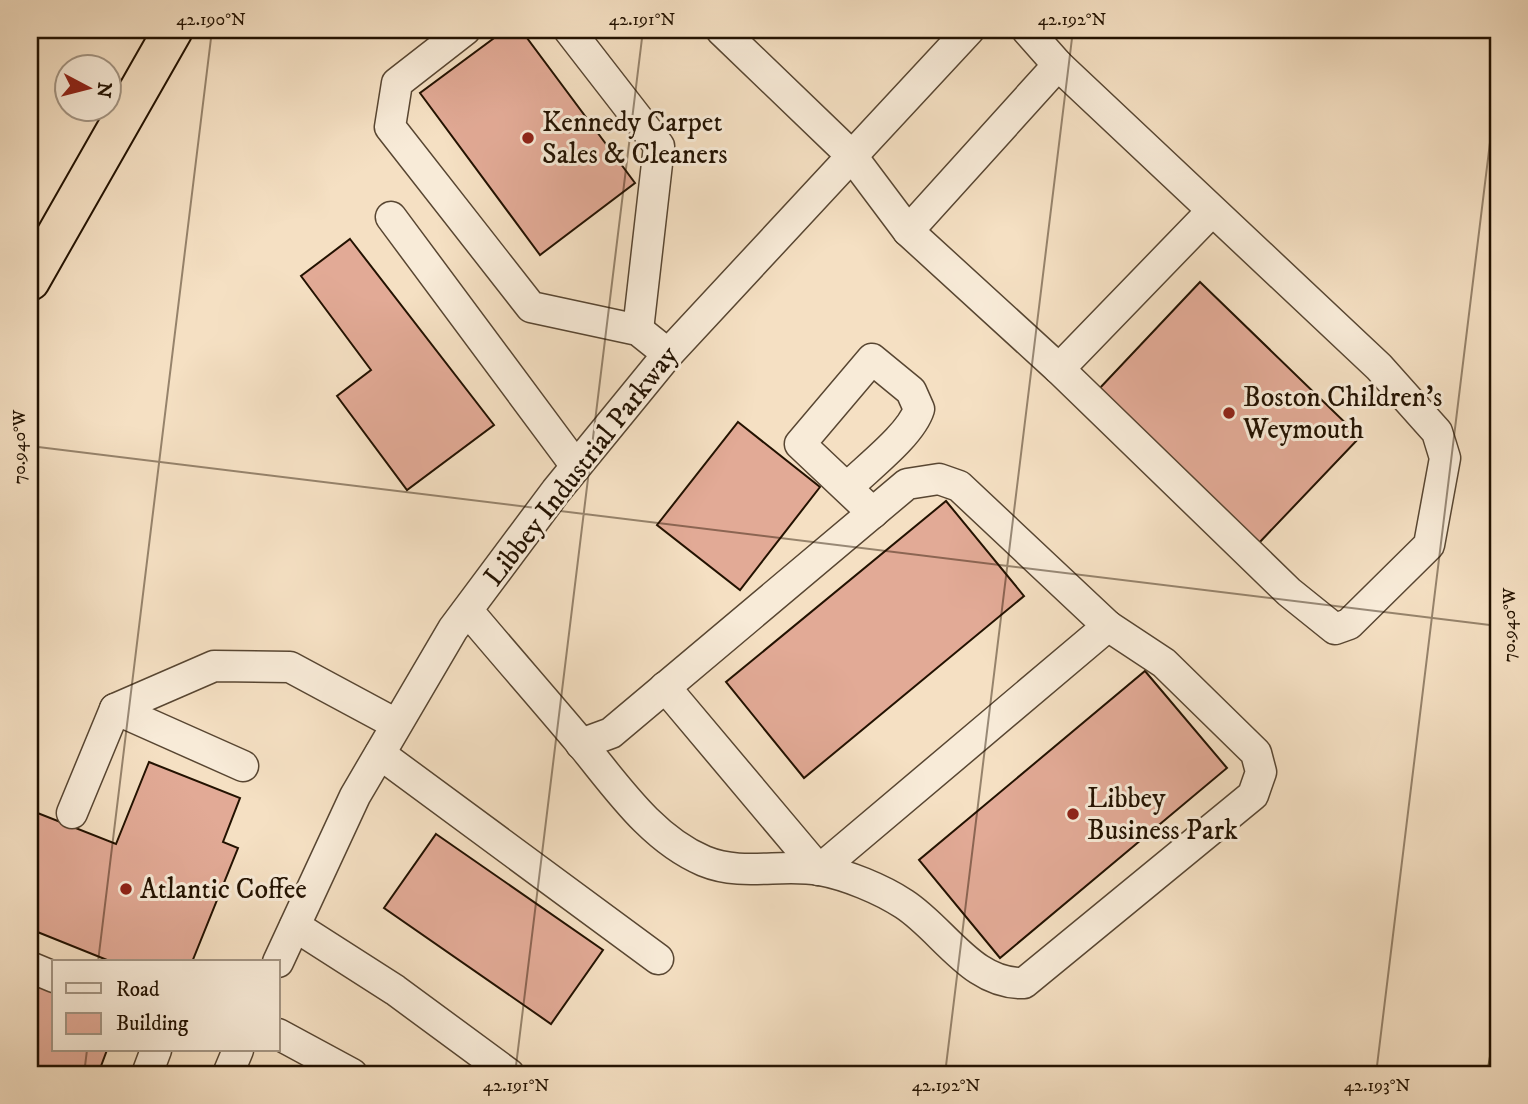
<svg xmlns="http://www.w3.org/2000/svg" width="1528" height="1104" viewBox="0 0 1528 1104" font-family="'IM FELL DW Pica',serif">
	<rect width="100%" height="100%" fill="#f5e0c3"/>
	<filter id="stains"><feTurbulence type="fractalNoise" baseFrequency=".00286" numOctaves="4"/><feColorMatrix values="0 0 0 0 .2 0 0 0 0 .09 0 0 0 0 .02 0 0 0 .5 -.17"/></filter>
	<radialGradient id="worn" r=".72"><stop offset=".6" stop-color="#630" stop-opacity="0"/><stop offset="1" stop-color="#630" stop-opacity=".3"/></radialGradient>
	<path fill="#c2c190" stroke="#726a48" stroke-width="2" d="M1498 1009V1074H1487Z"/>
	<g fill="#e2aa96" stroke="#231201" stroke-width="2">
		<path d="M505 30H521L635 183 540 255 420 93Z"/>
		<path d="M350 239 494 425 407 490 337 396 371 370 301 276Z"/>
		<path d="M1200 282 1360 437 1258 544 1098 390Z"/>
		<path d="M738 422 820 487 740 590 657 525Z"/>
		<path d="M946 501 1024 596 804 778 726 682Z"/>
		<path d="M1145 671 1227 768 1000 958 919 860Z"/>
		<path d="M149 762 240 798 223 842 238 848 192 962H112L30 929V810L116 844Z"/>
		<path d="M436 834 603 950 551 1024 384 908Z"/>
		<path d="M30 980 54 989V1050H107L98 1074H30Z"/>
	</g>
	<g fill="none" stroke-linecap="round" stroke-linejoin="round">
		<defs>
			<g id="minor">
				<path d="M465 30 397 83 390 127 531 307 638 330 668 354"/>
				<path d="M569 30 659 146 638 330"/>
				<path d="M721 30 851 155 908 231 1058 65 1027 30"/>
				<path d="M391 217 576 466"/>
				<path d="M908 231 1059 369 1289 592 1335 629 1349 624 1429 545 1445 458 1437 432 1379 367 1058 65"/>
				<path d="M1059 369 1212 211"/>
				<path d="M847 488C867 468 911 435 919 409L911 391 872 359 800 444 873 513"/>
				<path d="M468 611C505 655 542 697 579 741 615 784 650 838 704 861 743 877 781 863 820 870 847 875 881 889 904 904 944 930 972 985 1024 983L1253 795 1261 772 1256 753 1164 663 1108 626 819 870"/>
				<path d="M665 687 819 870"/>
				<path d="M115 709 243 766"/>
				<path d="M581 744 611 733 907 484 939 479 959 486 1108 626"/>
				<path d="M380 754 658 959"/>
				<path d="M72 813 115 709 214 666 290 667 396 724"/>
				<path d="M295 926 395 990 509 1074"/>
				<path d="M278 962 355 796 453 629 556 491 668 354 969 30"/>
				<path d="M30 967 54 977"/>
				<path d="M278 1034 352 1074"/>
				<path d="M147 1074 156 1050"/>
				<path d="M228 1074 238 1050"/>
			</g>
			<path id="highway" d="M30 281 173 30"/>
		</defs>
		<use href="#minor" stroke="#584632" stroke-width="33"/>
		<use href="#highway" stroke="#231201" stroke-width="42"/>
		<use href="#minor" stroke="#f8ebd8" stroke-width="30"/>
		<use href="#highway" stroke="#f5e0c3" stroke-width="38"/>
	</g>
	<path fill="none" stroke="#231201" stroke-width="2" stroke-opacity="0.45" d="M30 446 1498 626M98 962 212 30M84 1074 87 1050M515 1074 643 30M945 1074 1073 30M1376 1074 1498 77"/>
	<g fill="#8f2418" stroke="#f8ebd8" stroke-width="2.5">
		<circle cx="528" cy="138" r="7"/>
		<circle cx="1229" cy="413" r="7"/>
		<circle cx="1073" cy="814" r="7"/>
		<circle cx="126" cy="889" r="7"/>
	</g>
	<g text-anchor="middle" dominant-baseline="central" stroke-width="6" stroke-linejoin="round" paint-order="stroke">
		<g font-size="28" fill="#231201" stroke="#f8ebd8" text-anchor="start">
			<text x="542" y="122">Kennedy Carpet<tspan x="542" dy="32">Sales &amp; Cleaners</tspan></text>
			<text x="1243" y="397">Boston Children's<tspan x="1243" dy="32">Weymouth</tspan></text>
			<text x="1087" y="798">Libbey<tspan x="1087" dy="32">Business Park</tspan></text>
			<text x="140" y="889">Atlantic Coffee</text>
		</g>
		<g font-size="28" fill="#231201" stroke="#f8ebd8">
			<text transform="translate(581 466) rotate(-52)">Libbey Industrial Parkway</text>
		</g>
	</g>
	<rect width="1528" height="1104" fill="none" stroke="#f5e0c3" stroke-width="77"/>
	<rect x="52" y="960" width="228" height="91" fill="#f8ebd8" stroke="#a39482" stroke-width="2"/>
	<rect x="66" y="983" width="35" height="10" fill="#f8ebd8" stroke="#a39482" stroke-width="2"/>
	<text x="116" y="996" font-size="21" fill="#231201">Road</text>
	<rect x="66" y="1013" width="35" height="21" fill="#e2aa96" stroke="#a39482" stroke-width="2"/>
	<text x="116" y="1030" font-size="21" fill="#231201">Building</text>
	<g transform="translate(88 88) rotate(97)"><circle r="33" fill="#f8ebd8" stroke="#a39482" stroke-width="2"/>
	<path d="M0-5L12 26L0 18L-12 26Z" fill="#8f2418"/>
	<text y="-10" font-size="19" font-weight="bold" text-anchor="middle" fill="#231201">N</text>
	</g>
	<rect x="38" y="38" width="1452" height="1028" fill="none" stroke="#231201" stroke-width="2.5"/>
	<g font-size="18" text-anchor="middle" fill="#231201">
		<text x="211" y="25">42.190°N</text>
		<text x="642" y="25">42.191°N</text>
		<text x="1072" y="25">42.192°N</text>
		<text transform="translate(19 447) rotate(-90)" y="6">70.940°W</text>
		<text transform="translate(1509 625) rotate(-90)" y="6">70.940°W</text>
		<text x="516" y="1091">42.191°N</text>
		<text x="946" y="1091">42.192°N</text>
		<text x="1377" y="1091">42.193°N</text>
	</g>
	<rect width="100%" height="100%" filter="url(#stains)"/>
	<rect width="100%" height="100%" fill="url(#worn)"/>
</svg>
